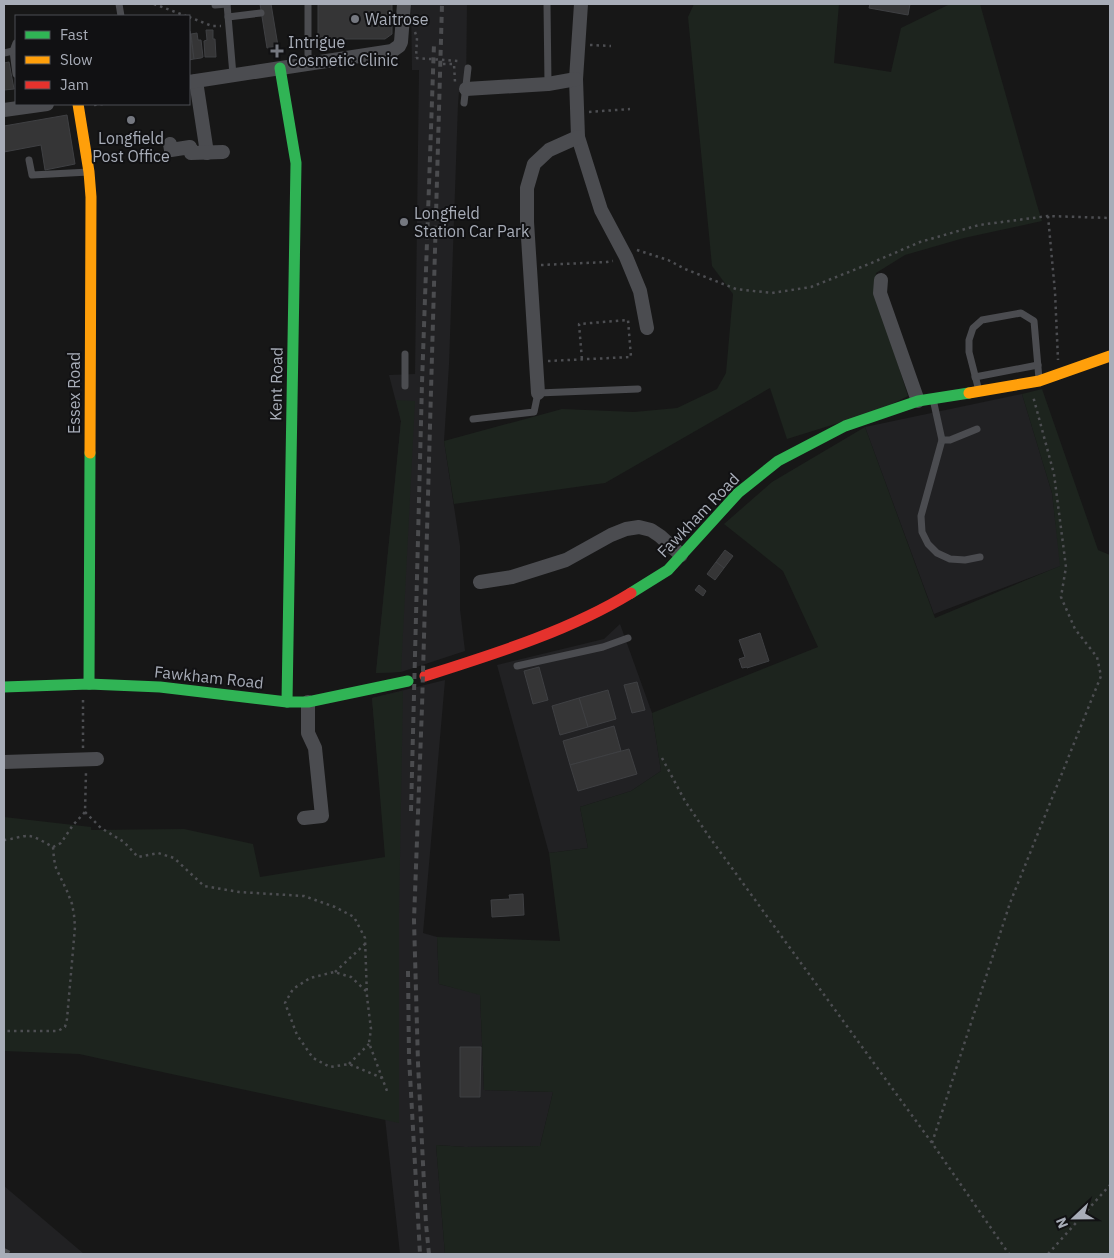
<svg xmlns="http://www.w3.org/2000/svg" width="1114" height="1258" viewBox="0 0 1114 1258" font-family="'IBM Plex Sans',sans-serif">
	<rect width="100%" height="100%" fill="#171717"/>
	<g fill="#212123">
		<path d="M411 4H467L466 92H459L458 104 449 365 444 441 460 546V609L465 651 401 672 376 673 401 421 389 375 415 374 419 70H412Z"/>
		<path d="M1022 394 1052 493 1061 566 934 614 865 427Z"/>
		<path d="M620 624 652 713 661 771 631 791 580 807 588 848 549 853 497 665 604 639Z"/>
		<path d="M445 680 423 933 437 937 439 984 480 994 484 1090 553 1092 540 1146 465 1147 436 1145 445 1254H400L385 1118 386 857 372 698Z"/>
		<path d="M4 1186 84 1254H4Z"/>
	</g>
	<g fill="#1d241e">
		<path d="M694 4H839L834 63 891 72 901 28 950 4H980L1037 205 1042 221 964 238 905 255 876 273 875 292 908 396 880 410 787 439 770 388 605 483 454 504 444 441 562 409 634 412 677 408 717 389 726 373 733 294 712 266 688 17Z"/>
		<path d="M1042 389 1098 550 1110 555V1254H445L436 1145 465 1147 540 1146 553 1092 484 1090 480 995 439 984 437 937 560 941 549 853 588 848 580 807 631 791 661 771 652 713 818 647 783 571 724 524 772 482 865 427 935 618 1060 566 1052 493 1022 394Z"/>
		<path d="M396 400 415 401 401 672 376 673 401 421Z"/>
		<path d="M403 691 399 914V1123L79 1054 4 1051V817L91 827V830L184 829 253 844 260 877 385 857 372 698Z"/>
	</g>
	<g fill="#353536" stroke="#3f4043">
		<path d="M260 4H271L278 46 267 48Z"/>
		<path d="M318 4H392V34L385 39H344V47L328 50H320L318 48Z"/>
		<path d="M870 4H910L908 15 869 8Z"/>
		<path d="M189 30 190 31 194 59 189 60Z"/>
		<path d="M206 30H213V39H215L216 57H205L204 41 207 40Z"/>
		<path d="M197 33 198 40H201L203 57 201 58 194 59 191 34Z"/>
		<path d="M9 62 14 89 4 90V63Z"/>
		<path d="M67 115 75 164 45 170 41 145 4 152V126Z"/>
		<path d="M725 550 733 556 724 568 716 562Z"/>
		<path d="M716 562 724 568 715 580 707 574Z"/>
		<path d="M699 585 706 591 703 596 695 590Z"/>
		<path d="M760 633 769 661 747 668V667L742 668 739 659 745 657 739 640Z"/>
		<path d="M539 667 548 700 533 704 524 671Z"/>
		<path d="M637 682 645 710 632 713 624 685Z"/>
		<path d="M608 690 616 719 588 727 579 698Z"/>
		<path d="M579 698 588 727 560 735 552 706Z"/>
		<path d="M614 726 621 751 570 765 563 741Z"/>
		<path d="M629 749 637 774 578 791 570 765Z"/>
		<path d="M523 894 524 915 492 917 491 900 510 899 509 895Z"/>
		<path d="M460 1047H481L480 1097H460Z"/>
	</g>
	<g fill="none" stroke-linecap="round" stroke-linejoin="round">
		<g stroke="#4d4e52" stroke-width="2.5" stroke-dasharray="2.5 4" stroke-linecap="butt">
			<path d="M154 4 186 16"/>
			<path d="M189 17 212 26H221"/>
			<path d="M415 32 417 38 416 58"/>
			<path d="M590 45 611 46"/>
			<path d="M443 64H454L455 82"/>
			<path d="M94 105 104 104"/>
			<path d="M589 112 630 109"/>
			<path d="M1048 216 1055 292 1058 360"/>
			<path d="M637 250 668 260 685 269 736 289 772 293 811 287 869 264 920 242 979 225 1048 216 1110 218"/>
			<path d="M541 265 607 262 613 261"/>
			<path d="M548 361 631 357 628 320 579 324 582 360"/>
			<path d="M83 748V698"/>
			<path d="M662 758 685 801 710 838 932 1143 1009 1254"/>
			<path d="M85 812 101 828 124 842 138 857 158 853 174 858 204 886 239 892 304 896 335 907 354 917 365 938 367 997 371 1029 369 1043 387 1091"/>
			<path d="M4 840C10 840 24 835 29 836 37 837 45 843 53 847L54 859 56 868 67 891 72 904 74 915 75 927 67 1019 65 1027 58 1031H4"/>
			<path d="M53 847 61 843 73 825 85 812 86 772"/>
			<path d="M335 972 365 944"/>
			<path d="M366 991 351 977 334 972 310 978 293 989 285 1003 297 1035 313 1058 330 1067 349 1064 382 1078"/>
			<path d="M349 1064 369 1044"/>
			<path d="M932 1143 1010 903 1101 676 1097 657 1075 629 1061 597 1066 567 1054 474 1033 396"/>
			<path d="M1048 1254 1110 1185"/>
		</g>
		<g stroke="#4b4c50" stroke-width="7">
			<path d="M119 4 121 16"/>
			<path d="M227 4 233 75"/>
			<path d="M308 4V63"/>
			<path d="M547 4 548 84"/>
			<path d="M215 5 227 4"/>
			<path d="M228 17 261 13"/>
			<path d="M13 51 16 74"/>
			<path d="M4 53 13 51 16 43"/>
			<path d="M464 103 468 68"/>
			<path d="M29 160 32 175 89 172"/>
			<path d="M405 354V386"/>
			<path d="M975 377 1038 365"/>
			<path d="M979 391 969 352V340L973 328 982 320 1021 313 1034 321 1039 379"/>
			<path d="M933 399 942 440 921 516 922 532 928 544 937 553 950 559 965 560 980 557"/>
			<path d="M473 419 534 412 538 393 638 389"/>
			<path d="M942 440H950L977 429"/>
			<path d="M517 666 603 647 628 638"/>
		</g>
		<g stroke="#4b4c50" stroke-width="14">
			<path d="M581 4 576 79 578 137 601 210 626 257 640 291 647 328"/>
			<path d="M196 81 207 153"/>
			<path d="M189 82 392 51 399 46 401 42 404 4"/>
			<path d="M466 89 548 84 576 79"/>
			<path d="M4 110 47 104"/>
			<path d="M170 144 171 150 190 147 191 153 223 152"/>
			<path d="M881 280 880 293 918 401"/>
			<path d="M538 393 527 222V188L534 164 549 150 578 137"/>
			<path d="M480 582 512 577 566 560 611 535 626 529 639 527 651 530 660 536 681 555"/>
			<path d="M4 762 97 759"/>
			<path d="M304 818 322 816 315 748 308 733V702"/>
		</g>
		<g stroke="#30b455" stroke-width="11">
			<path d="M280 68 296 163 287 702"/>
			<path d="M631 593 668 570 738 493 778 461 845 426 918 401 969 393"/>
			<path d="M89 684 90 453"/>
			<path d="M4 687 89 684 160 687 287 702H308L408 681"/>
		</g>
		<g stroke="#ff9f0a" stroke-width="11">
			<path d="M78 104 89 172 91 197 90 453"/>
			<path d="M969 393 1039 381 1110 356"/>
		</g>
		<path stroke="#e5322d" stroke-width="11" d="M425 676C494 654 569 631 631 593"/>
		<g stroke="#4b4c4f" stroke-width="4" stroke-dasharray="6 5" stroke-linecap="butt">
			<path d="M411 811 422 383 434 44"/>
			<path d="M408 971 409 1057 420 1254"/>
			<path d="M4 1250 12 1254"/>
			<path d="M429 1254 426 1224 418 1063 414 920 422 707 442 4"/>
		</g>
		<path stroke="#4d4e52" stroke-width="2.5" stroke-dasharray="2.5 4" stroke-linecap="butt" d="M416 58 458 61"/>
	</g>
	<g fill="#757880" stroke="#111113" stroke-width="2">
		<circle cx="355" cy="19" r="5"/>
		<path d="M274.5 43.5h5v5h5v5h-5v5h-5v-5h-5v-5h5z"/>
		<circle cx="131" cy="120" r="5"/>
		<circle cx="404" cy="222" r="5"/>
	</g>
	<g text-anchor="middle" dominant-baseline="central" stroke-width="4" stroke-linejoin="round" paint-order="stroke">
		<g font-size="16" fill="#a8adb8" stroke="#111113" text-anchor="start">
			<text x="365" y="19">Waitrose</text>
			<text x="288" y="42">Intrigue<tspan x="288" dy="18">Cosmetic Clinic</tspan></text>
			<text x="131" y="138" text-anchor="middle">Longfield<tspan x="131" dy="18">Post Office</tspan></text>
			<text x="414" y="213">Longfield<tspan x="414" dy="18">Station Car Park</tspan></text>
		</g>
		<g font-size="16" fill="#a8adb8" stroke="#111113">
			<text transform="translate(276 384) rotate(-89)">Kent Road</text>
			<text transform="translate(74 393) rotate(-90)">Essex Road</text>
			<text transform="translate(698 515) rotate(-46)">Fawkham Road</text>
			<text transform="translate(209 677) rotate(6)">Fawkham Road</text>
		</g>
	</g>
	<rect width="1114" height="1258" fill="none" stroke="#a8adb8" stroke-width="10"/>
	<rect x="15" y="15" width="175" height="90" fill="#111113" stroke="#4d4f55"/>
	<rect x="25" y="31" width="25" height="8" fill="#30b455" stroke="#4d4f55"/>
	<text x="60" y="40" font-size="15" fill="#a8adb8">Fast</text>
	<rect x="25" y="56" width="25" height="8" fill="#ff9f0a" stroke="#4d4f55"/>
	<text x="60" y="65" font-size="15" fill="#a8adb8">Slow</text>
	<rect x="25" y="81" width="25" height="8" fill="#e5322d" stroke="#4d4f55"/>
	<text x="60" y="90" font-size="15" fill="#a8adb8">Jam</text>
	<g transform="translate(1074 1218) rotate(248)" stroke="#111113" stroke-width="4" paint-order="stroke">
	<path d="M0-4L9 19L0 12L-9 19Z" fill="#a8adb8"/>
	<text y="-8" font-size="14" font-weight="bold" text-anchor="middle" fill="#a8adb8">N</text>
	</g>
</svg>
